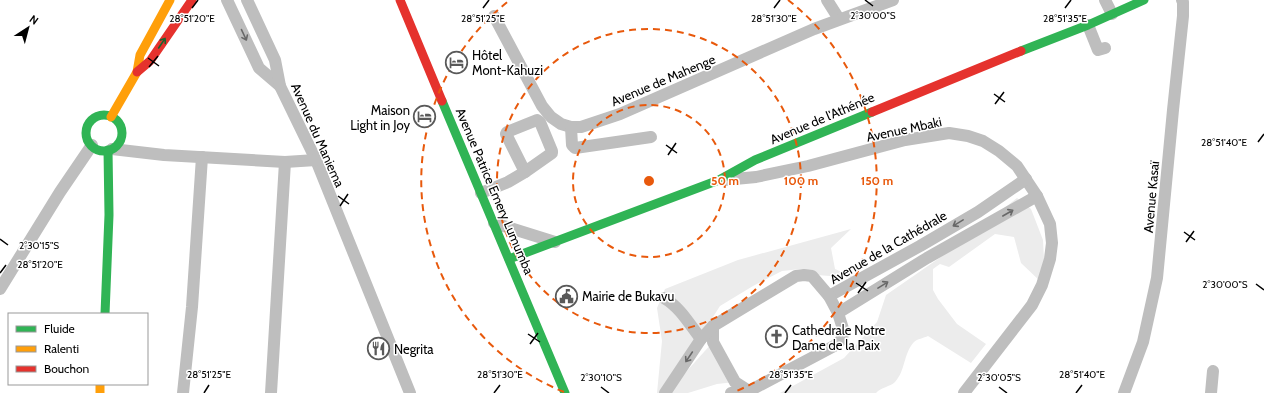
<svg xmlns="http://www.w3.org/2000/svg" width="1264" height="393" viewBox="0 0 1264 393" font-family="Cabin,sans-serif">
	<rect width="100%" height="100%" fill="#fff"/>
	<g fill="#ececec">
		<path d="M1017 198 1031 209 1043 240 1044 259 1041 282 1021 263 1014 237 995 234 949 267 940 264 933 269V290L938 299 957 324 986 344 971 363 928 336C924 338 917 339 914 342 903 354 906 370 895 382 890 387 881 387 876 393H780L844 358 877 322 886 295 951 250Z"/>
		<path d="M851 229 831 248 835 269 856 278 817 275 801 269 782 271 753 286 720 306 664 393H657L662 341 657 308 665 289 738 260Z"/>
		<path d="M713 342 735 382 717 384 688 393H667Z"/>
	</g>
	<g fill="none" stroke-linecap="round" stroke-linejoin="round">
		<g stroke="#bebebe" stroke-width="12">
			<path d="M227 0 259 68 280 86"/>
			<path d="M247 0 275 60 280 86 316 160 410 393"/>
			<path d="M827 0 839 19"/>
			<path d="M1105 0 1112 14"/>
			<path d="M494 16 542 106 551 117 561 124 571 127H581L620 114 814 29 893 0"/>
			<path d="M1088 25 1098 50 1105 48"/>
			<path d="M537 120 540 122 552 151V153L525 172 506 134 507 132Z"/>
			<path d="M571 127 572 145 575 148 651 137"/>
			<path d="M112 149 164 155 285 162 316 160"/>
			<path d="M724 180 756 177 808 166 905 140 949 133 968 136 983 141 999 151 1017 166 1037 196 1050 224 1052 243 1050 259 1042 285 1032 305 964 393"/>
			<path d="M481 193 508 182 525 172"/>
			<path d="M494 223 555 242"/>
			<path d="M0 289 60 192 92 145"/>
			<path d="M829 296 920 246 978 212 1026 179"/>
			<path d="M664 298C680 307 690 325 701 339"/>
			<path d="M838 313 927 258 1037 196"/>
			<path d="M713 326V342L735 382 749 391"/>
			<path d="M183 393 192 307 202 157"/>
			<path d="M271 393 285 162"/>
			<path d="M665 393 701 339 713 326 796 276 804 275 812 276 829 296 838 313 844 332 841 340 836 345 749 391 731 393"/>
			<path d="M1124 393 1143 342 1157 278 1173 110 1183 16V2L1182 0"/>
			<path d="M1211 393 1213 371"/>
		</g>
		<g stroke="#30b455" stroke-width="9">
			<path d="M1021 51 1088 25 1144 0"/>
			<path d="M442 101 565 393"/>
			<circle cx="104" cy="133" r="18"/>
			<path d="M509 259 719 180 755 160 872 112"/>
			<path d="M105 314 109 215 108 150"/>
		</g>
		<g stroke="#ff9f0a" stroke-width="9">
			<path d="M111 117 137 72 140 55 170 0"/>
			<path d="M100 384V393"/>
		</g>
		<g stroke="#e5322d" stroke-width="9">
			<path d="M400 0 442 101"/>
			<path d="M137 72 150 61 192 0"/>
			<path d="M872 112 1021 51"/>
		</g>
	</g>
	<defs><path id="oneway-shaft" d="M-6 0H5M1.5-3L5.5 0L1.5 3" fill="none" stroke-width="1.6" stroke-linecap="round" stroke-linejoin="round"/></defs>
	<g stroke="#686868">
		<use href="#oneway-shaft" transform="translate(244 35) rotate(65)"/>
		<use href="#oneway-shaft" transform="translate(1008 213) rotate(-30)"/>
		<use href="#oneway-shaft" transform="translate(958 223) rotate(149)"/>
		<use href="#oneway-shaft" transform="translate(883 285) rotate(-32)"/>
		<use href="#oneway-shaft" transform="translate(689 357) rotate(124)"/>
	</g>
	<use stroke="#1a632f" href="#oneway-shaft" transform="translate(162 43) rotate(-56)"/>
	<path fill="none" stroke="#000" stroke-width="1.5" d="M865 0 873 6M192 8 198 0M483 8 489 0M774 8 780 0M1065 8 1071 0M148 58 159 66M149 67 158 56M994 94 1005 102M995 104 1004 92M1258 142 1264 134M666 145 677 153M668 155 676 143M338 196 349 204M340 206 348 194M1184 232 1195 240M0 239 8 245M1186 242 1194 231M0 273 6 265M856 283 868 291M1256 284 1264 290M858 293 866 282M528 334 540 342M530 344 538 333M601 387 609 393M999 387 1007 393M204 393 209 385M494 393 500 385M785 393 791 385M1076 393 1082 385"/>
	<g fill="none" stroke="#e8590c" stroke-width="2" stroke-dasharray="7 5">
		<circle cx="649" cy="181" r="76"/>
		<circle cx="649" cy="181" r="152"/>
		<path d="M564 392A228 228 0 0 1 510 0M788 0A228 228 0 0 1 734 392"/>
	</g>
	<defs>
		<symbol id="hotel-ring" viewBox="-11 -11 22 22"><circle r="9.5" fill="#fff" stroke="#595959" stroke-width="1.5"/><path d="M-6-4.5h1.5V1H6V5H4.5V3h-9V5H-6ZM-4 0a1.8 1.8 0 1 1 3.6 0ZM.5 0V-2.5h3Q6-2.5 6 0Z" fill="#595959"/></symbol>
		<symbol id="civic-ring" viewBox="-11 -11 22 22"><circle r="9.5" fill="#fff" stroke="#595959" stroke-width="1.5"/><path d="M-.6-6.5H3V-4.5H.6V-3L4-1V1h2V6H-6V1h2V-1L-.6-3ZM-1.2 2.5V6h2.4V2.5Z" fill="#595959"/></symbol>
		<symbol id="church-ring" viewBox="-11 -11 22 22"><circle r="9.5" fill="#fff" stroke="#595959" stroke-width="1.5"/><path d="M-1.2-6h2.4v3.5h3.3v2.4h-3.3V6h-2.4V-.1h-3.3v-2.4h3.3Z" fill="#595959"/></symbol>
		<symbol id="restaurant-ring" viewBox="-11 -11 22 22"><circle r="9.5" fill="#fff" stroke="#595959" stroke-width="1.5"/><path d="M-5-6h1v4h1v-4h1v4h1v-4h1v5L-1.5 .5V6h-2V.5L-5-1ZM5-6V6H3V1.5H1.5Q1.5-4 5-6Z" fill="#595959"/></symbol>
	</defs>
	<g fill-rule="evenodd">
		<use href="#hotel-ring" x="444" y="50" width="25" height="25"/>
		<use href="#hotel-ring" x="412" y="104" width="25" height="25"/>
		<use href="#civic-ring" x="554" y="284" width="25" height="25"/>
		<use href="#church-ring" x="764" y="324" width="25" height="25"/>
		<use href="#restaurant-ring" x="366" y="336" width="25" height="25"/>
	</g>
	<g text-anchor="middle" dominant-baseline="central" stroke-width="3" stroke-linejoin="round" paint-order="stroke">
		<g font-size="13" fill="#000" stroke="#fff" text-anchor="start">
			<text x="472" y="55">Hôtel<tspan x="472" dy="15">Mont-Kahuzi</tspan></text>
			<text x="410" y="110" text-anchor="end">Maison<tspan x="410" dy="15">Light in Joy</tspan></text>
			<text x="582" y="296">Mairie de Bukavu</text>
			<text x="792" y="330">Cathedrale Notre<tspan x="792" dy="15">Dame de la Paix</tspan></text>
			<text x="394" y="349">Negrita</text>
		</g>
		<g font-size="13" fill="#000" stroke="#fff">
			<text transform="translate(663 80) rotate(-23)">Avenue de Mahenge</text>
			<text transform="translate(822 118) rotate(-23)">Avenue de l'Athénée</text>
			<text transform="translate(904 129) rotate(-12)">Avenue Mbaki</text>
			<text transform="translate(318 135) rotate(66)">Avenue du Maniema</text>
			<text transform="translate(495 191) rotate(67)">Avenue Patrice Emery Lumumba</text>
			<text transform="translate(1151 197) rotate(-85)">Avenue Kasaï</text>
			<text transform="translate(888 247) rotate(-30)">Avenue de la Cathédrale</text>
		</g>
	</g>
	<g font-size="10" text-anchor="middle" fill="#000" stroke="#fff" stroke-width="3" stroke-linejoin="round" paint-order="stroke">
		<text x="873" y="19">2°30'00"S</text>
		<text x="192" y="22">28°51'20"E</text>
		<text x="483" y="22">28°51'25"E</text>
		<text x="774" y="22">28°51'30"E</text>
		<text x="1065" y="22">28°51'35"E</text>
		<text x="1224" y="146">28°51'40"E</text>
		<text x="39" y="249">2°30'15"S</text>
		<text x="40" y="268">28°51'20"E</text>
		<text x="1225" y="288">2°30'00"S</text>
		<text x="209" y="378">28°51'25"E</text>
		<text x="500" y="378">28°51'30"E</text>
		<text x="791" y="378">28°51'35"E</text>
		<text x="1082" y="378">28°51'40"E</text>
		<text x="601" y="381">2°30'10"S</text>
		<text x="999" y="381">2°30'05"S</text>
	</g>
	<circle cx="649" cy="181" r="6" fill="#e8590c" stroke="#fff" stroke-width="2"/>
	<g font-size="12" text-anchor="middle" font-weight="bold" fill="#e8590c" stroke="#fff" stroke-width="3" stroke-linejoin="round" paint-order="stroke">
		<text x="725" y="185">50 m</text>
		<text x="801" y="185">100 m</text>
		<text x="877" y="185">150 m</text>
	</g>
	<rect x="8" y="313" width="140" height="72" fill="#ffffff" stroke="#999999"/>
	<rect x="16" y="326" width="20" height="6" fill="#30b455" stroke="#999999"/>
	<text x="44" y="333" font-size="12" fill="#000000">Fluide</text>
	<rect x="16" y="346" width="20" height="6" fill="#ff9f0a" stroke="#999999"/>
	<text x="44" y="353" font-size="12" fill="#000000">Ralenti</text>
	<rect x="16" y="366" width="20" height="6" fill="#e5322d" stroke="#999999"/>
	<text x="44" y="373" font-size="12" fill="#000000">Bouchon</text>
	<g transform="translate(28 28) rotate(36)" stroke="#ffffff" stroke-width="3" paint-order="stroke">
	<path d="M0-3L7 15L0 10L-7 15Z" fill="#000000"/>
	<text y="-6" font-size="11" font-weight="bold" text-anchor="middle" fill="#000000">N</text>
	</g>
</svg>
